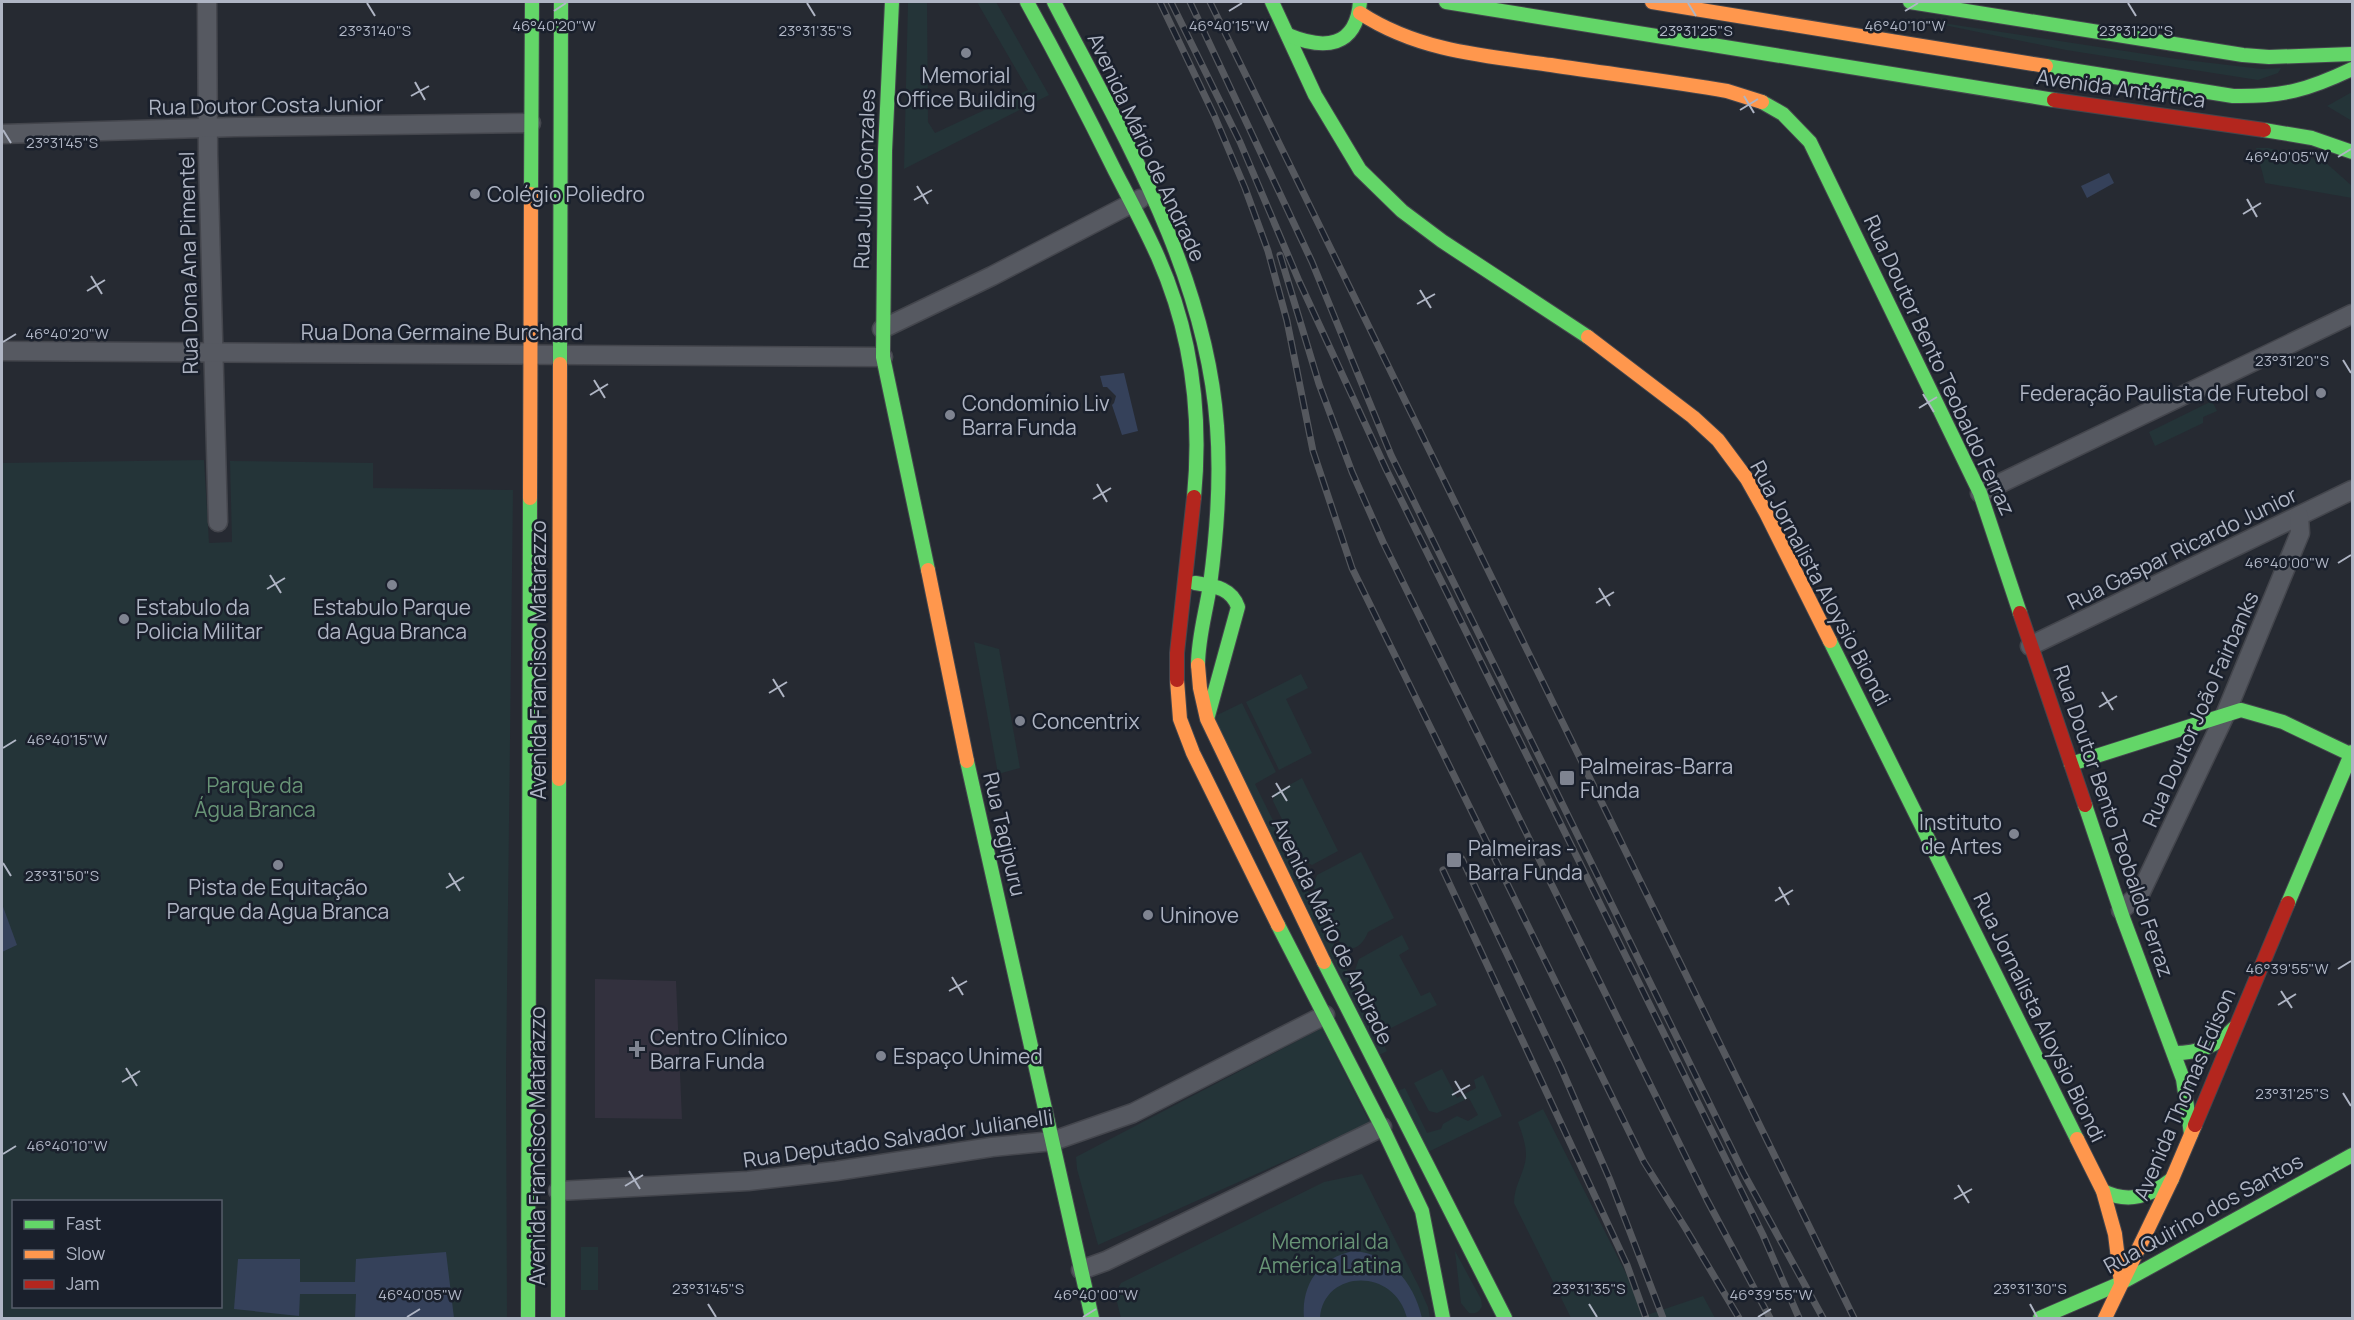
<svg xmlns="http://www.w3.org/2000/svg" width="2354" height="1320" viewBox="0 0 2354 1320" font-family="Manrope,sans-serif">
	<rect width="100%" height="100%" fill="#262a32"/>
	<path fill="#33313e" d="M595 979 676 981 682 1119 595 1118Z"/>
	<g fill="#243438" fill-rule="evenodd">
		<path d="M908 2H927L928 122 935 133 1028 90 977 2H996L1049 95 904 169Z"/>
		<path d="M1949 24 2177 59 2262 69 2281 68 2278 73 2258 80 2066 50 1944 25Z"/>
		<path d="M2352 92V121L2327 106Z"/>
		<path d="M2256 148H2268L2324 161 2352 186V198L2265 183Z"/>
		<path d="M2212 401 2217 411 2203 417V423L2155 446 2149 432Z"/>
		<path d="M204 460 209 543 232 542 230 461 373 463V488L513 490 506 1073 507 1318H2V463ZM14 1202H220V1306H14Z"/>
		<path d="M974 642 999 649 1020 768 998 774Z"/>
		<path d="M1301 674 1308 688 1286 699 1312 753 1279 770 1246 702Z"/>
		<path d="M1242 703 1276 772 1255 784 1387 1051 1379 1055 1213 717Z"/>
		<path d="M1302 778 1338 851 1312 865 1302 860 1273 801 1275 793Z"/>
		<path d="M1361 852 1394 918 1368 932C1363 944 1357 950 1343 949L1313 886 1317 875Z"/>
		<path d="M1402 935 1409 949 1399 955 1421 996 1430 992 1437 1005 1391 1028 1379 1025 1355 970 1359 959Z"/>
		<path d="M1322 1028 1370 1123 1098 1245 1077 1169 1076 1157Z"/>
		<path d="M1442 1069 1457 1098 1476 1088 1474 1080 1483 1075 1502 1116 1428 1152 1397 1091 1405 1088 1427 1133 1441 1129 1443 1124 1457 1116 1468 1121 1478 1115 1469 1098 1437 1113 1429 1111 1414 1083Z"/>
		<path d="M1543 1109 1647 1315 1703 1296 1715 1318H1571L1514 1203C1514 1185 1525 1172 1526 1156 1526 1144 1522 1133 1518 1122Z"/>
		<path d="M1362 1174 1419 1287 1428 1307 1430 1318H1121L1115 1294 1121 1283 1324 1182Z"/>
		<rect x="581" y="1247" width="17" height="43"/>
		<path d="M1455 1251 1481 1299 1482 1306C1479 1312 1477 1314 1469 1313L1461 1303Z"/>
	</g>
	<g fill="#35415a">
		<path d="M2109 173 2114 183 2087 198 2081 186Z"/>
		<path d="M1124 373 1138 431 1122 435 1112 405 1114 403 1116 396 1107 387H1103L1100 376Z"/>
		<path d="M2 904 17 945 2 952Z"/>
		<path d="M1353 1251C1391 1253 1414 1284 1422 1318H1407C1394 1266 1323 1270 1320 1318H1304C1301 1284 1320 1258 1353 1251Z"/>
		<path d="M446 1252 454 1318H355L356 1294H300L299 1316 234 1309 238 1259H300V1282H355L356 1259Z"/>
	</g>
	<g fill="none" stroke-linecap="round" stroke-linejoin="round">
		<defs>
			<g id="street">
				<path d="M207 2 208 154 218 522"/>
				<path d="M2 134 235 127 531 123"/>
				<path d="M882 329 992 276 1140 199"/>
				<path d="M2 351 883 357"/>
				<path d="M1980 493 2352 314"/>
				<path d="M2030 646 2352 490"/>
				<path d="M2121 910 2140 894 2225 715 2300 533 2299 516"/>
				<path d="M558 1191 748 1181 836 1171 992 1147 1053 1141 1133 1113 1325 1015"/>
				<path d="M1081 1270 1106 1261 1382 1127"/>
			</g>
			<g id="fast">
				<path d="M892 2 885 151 883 357 928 570"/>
				<path d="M1027 2C1058 58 1087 114 1115 171 1130 200 1145 228 1158 257 1192 334 1202 413 1194 497"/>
				<path d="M1054 2C1123 135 1206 273 1217 426 1221 479 1217 533 1210 585 1206 612 1198 638 1198 665"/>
				<path d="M1272 2 1315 95 1360 170 1402 211 1442 241 1588 337"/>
				<path d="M1446 2 2054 100"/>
				<path d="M1910 2 2243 55 2269 57 2352 54"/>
				<path d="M1288 35C1324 50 1356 48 1360 2"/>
				<path d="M2046 66 2233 96C2282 97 2308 90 2352 69"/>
				<path d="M1762 102 1783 114 1810 142 1980 493 2020 613"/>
				<path d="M2264 130 2312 138 2352 152"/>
				<path d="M531 194 532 2"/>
				<path d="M560 364 561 2"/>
				<path d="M1195 583C1213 586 1231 587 1238 607L1208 716"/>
				<path d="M1830 641 2077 1139"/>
				<path d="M967 761 1092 1318"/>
				<path d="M2071 764 2241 710 2283 722 2352 755"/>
				<path d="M2085 805 2123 918 2183 1079 2191 1134"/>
				<path d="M2288 903 2352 752"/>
				<path d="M1278 925 1382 1127 1422 1211 1443 1318"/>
				<path d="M1324 962 1505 1318"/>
				<path d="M2174 1053C2199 1053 2217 1046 2234 1028"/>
				<path d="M2103 1191C2129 1204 2150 1196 2172 1179"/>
				<path d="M528 1318 530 498"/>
				<path d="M558 1318 559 779"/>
				<path d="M2040 1318 2121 1283 2352 1155"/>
			</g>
			<g id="slow">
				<path d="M1652 2 2046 66"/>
				<path d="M1360 13C1418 51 1484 56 1551 65 1610 74 1669 81 1727 91L1762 102"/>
				<path d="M1588 337 1693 417 1718 440 1747 479 1766 513 1830 641"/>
				<path d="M530 498 531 194"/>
				<path d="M928 570 967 761"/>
				<path d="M1198 665 1200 688 1207 719 1324 962"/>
				<path d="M1177 680 1180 719 1193 753 1278 925"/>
				<path d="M559 779 560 364"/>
				<path d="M2077 1139 2103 1191 2115 1234 2121 1283"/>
				<path d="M2105 1318 2172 1179 2195 1125"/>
			</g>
			<g id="jam">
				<path d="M2054 100 2264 130"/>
				<path d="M2020 613 2085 805"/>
				<path d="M1177 680V653L1194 497"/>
				<path d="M2195 1125 2288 903"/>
			</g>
		</defs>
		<use href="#street" stroke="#44464d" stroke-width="21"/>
		<use href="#fast" stroke="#44464d" stroke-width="16"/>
		<use href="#slow" stroke="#44464d" stroke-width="16"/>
		<use href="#jam" stroke="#44464d" stroke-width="16"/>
		<use href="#street" stroke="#565961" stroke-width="18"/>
		<use href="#fast" stroke="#63d668" stroke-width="14"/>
		<use href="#slow" stroke="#ff974d" stroke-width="14"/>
		<use href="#jam" stroke="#b3261e" stroke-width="14"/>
		<defs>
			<g id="rail">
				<path d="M1160 2 1214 115 1245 188 1268 251 1287 321 1313 451 1352 568 1644 1162 1686 1229 1739 1318"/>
				<path d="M1171 2 1240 142 1299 281 1386 469 1763 1235 1799 1318"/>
				<path d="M1190 2 1312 262 1391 455 1744 1174 1823 1318"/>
				<path d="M1210 2 1854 1318"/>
				<path d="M1280 255 1319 384 1352 472 1383 542 1707 1200 1770 1318"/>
				<path d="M1462 859 1561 1068 1610 1180 1663 1318"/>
				<path d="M1443 870 1627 1265 1646 1318"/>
			</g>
		</defs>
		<use href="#rail" stroke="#55585e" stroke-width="7"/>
		<use href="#rail" stroke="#1a202c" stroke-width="4.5" stroke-dasharray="14" stroke-linecap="butt"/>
	</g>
	<path fill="none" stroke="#afb5c4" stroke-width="2" d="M367 3 375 16M807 3 815 16M1688 3 1696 16M2128 3 2136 16M554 11 566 3M1229 11 1242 3M1905 11 1918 3M415 82 425 100M411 96 429 86M1744 96 1754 113M1740 110 1758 99M3 130 11 143M2338 157 2351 149M917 186 928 204M2247 199 2257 217M914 200 932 190M2243 214 2261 203M91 276 102 294M1420 290 1431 308M87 291 105 280M1417 304 1435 294M3 342 16 334M2343 360 2351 373M594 380 605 398M1923 394 1934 412M590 395 608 384M1919 408 1937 397M1097 484 1107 502M1093 499 1111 488M2338 563 2351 555M270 575 281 593M1599 588 1610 606M267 589 285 578M1596 603 1614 592M773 679 784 697M2102 692 2113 710M769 693 787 682M2099 707 2117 696M3 748 16 740M1276 783 1287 801M1272 797 1290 786M3 863 11 876M449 873 460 891M1779 887 1789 905M446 888 464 877M1775 901 1793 890M2338 969 2351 961M952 977 963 995M949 991 967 981M2281 991 2292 1008M2278 1005 2296 994M126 1068 137 1086M1455 1081 1466 1099M122 1082 140 1071M2343 1093 2351 1106M1452 1095 1470 1085M3 1154 16 1146M629 1171 640 1189M1958 1185 1969 1203M625 1186 643 1175M1954 1199 1972 1189M708 1304 716 1317M1589 1304 1597 1317M2030 1304 2037 1317M407 1317 420 1309M1083 1317 1096 1309M1758 1317 1771 1309"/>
	<g fill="#7f8491" stroke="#1a202c" stroke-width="2">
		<circle cx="966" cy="53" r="6"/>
		<circle cx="475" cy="194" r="6"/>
		<circle cx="2321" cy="393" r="6"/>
		<circle cx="950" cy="415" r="6"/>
		<circle cx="392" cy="585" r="6"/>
		<circle cx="124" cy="619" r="6"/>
		<circle cx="1020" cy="721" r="6"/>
		<rect x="1559" y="770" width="16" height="16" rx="3"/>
		<circle cx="2014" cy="834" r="6"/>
		<rect x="1446" y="852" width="16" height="16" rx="3"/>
		<circle cx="278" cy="865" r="6"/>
		<circle cx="1148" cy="915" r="6"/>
		<path d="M634 1040h6v6h6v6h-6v6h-6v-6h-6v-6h6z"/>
		<circle cx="881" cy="1056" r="6"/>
	</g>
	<g text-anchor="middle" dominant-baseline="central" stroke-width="5" stroke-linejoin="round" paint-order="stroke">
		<g font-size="21" fill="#afb5c4" stroke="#1a202c" text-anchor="start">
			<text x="966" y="75" text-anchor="middle">Memorial<tspan x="966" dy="24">Office Building</tspan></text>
			<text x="487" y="194">Colégio Poliedro</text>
			<text x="2309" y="393" text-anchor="end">Federação Paulista de Futebol</text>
			<text x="962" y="403">Condomínio Liv<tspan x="962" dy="24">Barra Funda</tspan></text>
			<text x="136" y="607">Estabulo da<tspan x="136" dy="24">Policia Militar</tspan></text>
			<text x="392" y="607" text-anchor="middle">Estabulo Parque<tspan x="392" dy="24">da Agua Branca</tspan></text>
			<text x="1032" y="721">Concentrix</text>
			<text x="1580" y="766">Palmeiras-Barra<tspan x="1580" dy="24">Funda</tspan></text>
			<text x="2002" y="822" text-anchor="end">Instituto<tspan x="2002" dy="24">de Artes</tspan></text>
			<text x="1468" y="848">Palmeiras -<tspan x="1468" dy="24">Barra Funda</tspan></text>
			<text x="278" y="887" text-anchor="middle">Pista de Equitação<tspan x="278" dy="24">Parque da Agua Branca</tspan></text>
			<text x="1160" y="915">Uninove</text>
			<text x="650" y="1037">Centro Clínico<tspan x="650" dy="24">Barra Funda</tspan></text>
			<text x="893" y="1056">Espaço Unimed</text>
		</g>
		<g font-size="21" fill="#afb5c4" stroke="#1a202c">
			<text transform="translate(2121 88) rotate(8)">Avenida Antártica</text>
			<text transform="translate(266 105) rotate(-1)">Rua Doutor Costa Junior</text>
			<text transform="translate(1147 147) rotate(65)">Avenida Mário de Andrade</text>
			<text transform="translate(864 179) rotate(-88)">Rua Julio Gonzales</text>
			<text transform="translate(188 263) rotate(-91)">Rua Dona Ana Pimentel</text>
			<text x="442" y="332">Rua Dona Germaine Burchard</text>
			<text transform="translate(1940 365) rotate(65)">Rua Doutor Bento Teobaldo Ferraz</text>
			<text transform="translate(2182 548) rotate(-26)">Rua Gaspar Ricardo Junior</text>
			<text transform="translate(1821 583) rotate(62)">Rua Jornalista Aloysio Biondi</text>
			<text transform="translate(538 660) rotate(-90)">Avenida Francisco Matarazzo</text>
			<text transform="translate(2200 709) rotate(-66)">Rua Doutor João Fairbanks</text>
			<text transform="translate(2114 821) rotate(71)">Rua Doutor Bento Teobaldo Ferraz</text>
			<text transform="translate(1005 834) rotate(77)">Rua Tagipuru</text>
			<text transform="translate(1333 931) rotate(64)">Avenida Mário de Andrade</text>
			<text transform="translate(2040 1017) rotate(64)">Rua Jornalista Aloysio Biondi</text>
			<text transform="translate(2184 1094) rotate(-67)">Avenida Thomas Edison</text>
			<text transform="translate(898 1138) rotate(-8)">Rua Deputado Salvador Julianelli</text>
			<text transform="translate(537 1146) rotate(-90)">Avenida Francisco Matarazzo</text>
			<text transform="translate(2203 1213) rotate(-29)">Rua Quirino dos Santos</text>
		</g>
		<g font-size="21" fill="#689476" stroke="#1a202c">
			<text x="255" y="785">Parque da<tspan x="255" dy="24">Água Branca</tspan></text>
			<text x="1330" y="1241">Memorial da<tspan x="1330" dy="24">América Latina</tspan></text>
		</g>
	</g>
	<g font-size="15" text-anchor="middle" fill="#afb5c4" stroke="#1a202c" stroke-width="5" stroke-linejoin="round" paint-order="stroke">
		<text x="554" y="31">46°40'20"W</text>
		<text x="1229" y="31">46°40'15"W</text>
		<text x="1905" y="31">46°40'10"W</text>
		<text x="375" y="36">23°31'40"S</text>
		<text x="815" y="36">23°31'35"S</text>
		<text x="1696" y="36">23°31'25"S</text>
		<text x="2136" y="36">23°31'20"S</text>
		<text x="62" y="148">23°31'45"S</text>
		<text x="2287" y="162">46°40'05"W</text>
		<text x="67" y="339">46°40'20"W</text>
		<text x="2292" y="366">23°31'20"S</text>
		<text x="2287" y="568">46°40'00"W</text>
		<text x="67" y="745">46°40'15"W</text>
		<text x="62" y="881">23°31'50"S</text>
		<text x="2287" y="974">46°39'55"W</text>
		<text x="2292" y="1099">23°31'25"S</text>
		<text x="67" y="1151">46°40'10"W</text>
		<text x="708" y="1294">23°31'45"S</text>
		<text x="1589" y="1294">23°31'35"S</text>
		<text x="2030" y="1294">23°31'30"S</text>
		<text x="420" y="1300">46°40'05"W</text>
		<text x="1096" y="1300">46°40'00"W</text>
		<text x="1771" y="1300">46°39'55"W</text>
	</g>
	<rect width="2354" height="1320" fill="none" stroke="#afb5c4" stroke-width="6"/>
	<rect x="12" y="1200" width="210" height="108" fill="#1a202c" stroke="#565c69" stroke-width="1.5"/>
	<rect x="24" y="1220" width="30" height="9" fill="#63d668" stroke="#565c69" stroke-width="1.5"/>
	<text x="66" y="1230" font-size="18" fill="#afb5c4">Fast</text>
	<rect x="24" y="1250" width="30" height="9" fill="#ff974d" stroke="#565c69" stroke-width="1.5"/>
	<text x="66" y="1260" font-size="18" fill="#afb5c4">Slow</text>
	<rect x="24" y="1280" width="30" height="9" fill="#b3261e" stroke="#565c69" stroke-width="1.5"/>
	<text x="66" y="1290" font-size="18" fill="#afb5c4">Jam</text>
</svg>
